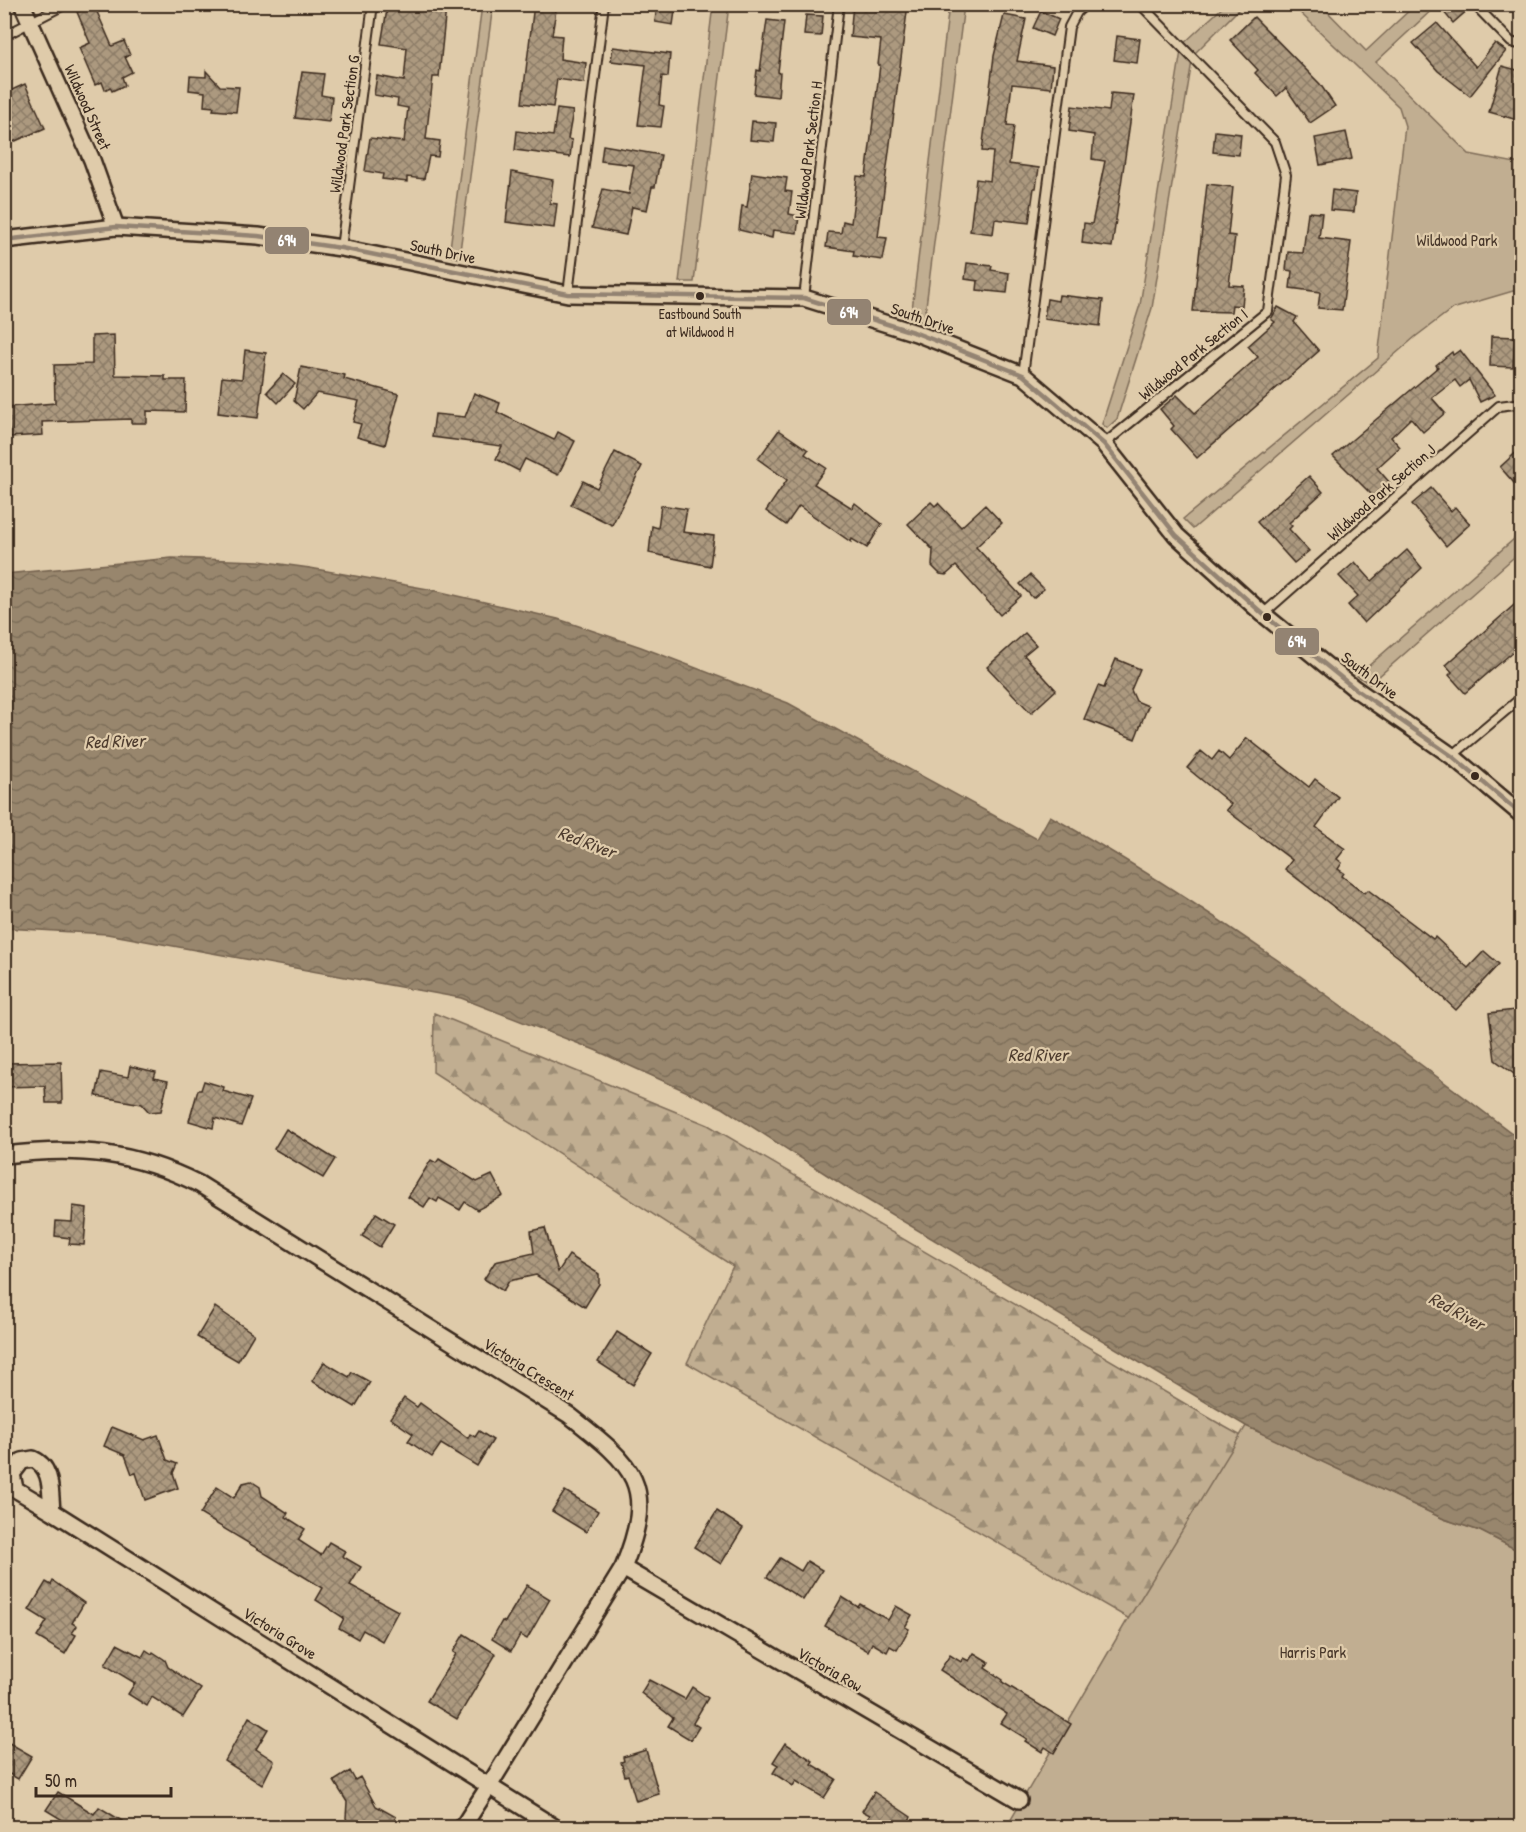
<svg xmlns="http://www.w3.org/2000/svg" width="1526" height="1832" viewBox="0 0 1526 1832" font-family="'Patrick Hand',sans-serif">
	<defs>
		<pattern id="forest-firs" width="22" height="20" patternUnits="userSpaceOnUse" patternTransform="scale(1.5)"><rect width="22" height="20" fill="#c1ae91"/><path d="M5 1l3.5 6h-7zM16 11l3.5 6h-7z" fill="#9e8e76"/></pattern>
		<pattern id="water-waves" width="16" height="10" patternUnits="userSpaceOnUse" patternTransform="scale(1.5)"><rect width="16" height="10" fill="#98866d"/><path d="M0 5q4-4 8 0t8 0" fill="none" stroke="#7d6e59"/></pattern>
		<pattern id="building-cross-hatch" width="8" height="8" patternUnits="userSpaceOnUse" patternTransform="scale(1.5)"><rect width="8" height="8" fill="#ac997f"/><path d="M0 0l8 8M0 8l8-8" fill="none" stroke="#8d7d67"/></pattern>
	</defs>
	<rect width="100%" height="100%" fill="#dfcbaa"/>
	<filter id="ink" filterUnits="userSpaceOnUse"><feTurbulence type="fractalNoise" baseFrequency=".0167" numOctaves="2"/><feDisplacementMap in="SourceGraphic" scale="12" xChannelSelector="R" yChannelSelector="G"/><feConvolveMatrix kernelMatrix="1 2 1 2 8 2 1 2 1" color-interpolation-filters="sRGB"/></filter>
	<g filter="url(#ink)">
		<path fill="url(#forest-firs)" stroke="#7e6c58" stroke-width="1.5" d="M434 1013 708 1125 1225 1427 1419 1535 1521 1596V1827H1149L1133 1621 687 1363 733 1266 433 1072Z"/>
		<g fill="#c1ae91" stroke="#7e6c58" stroke-width="1.5">
			<path d="M482 5H493L459 258 449 256Z"/>
			<path d="M713 5H729L694 282H679Z"/>
			<path d="M949 5H964L924 322 911 318Z"/>
			<path d="M1225 5H1243L1193 55 1152 308 1117 419 1107 428 1102 424 1140 305 1182 45Z"/>
			<path d="M1292 5H1321L1366 51 1415 5H1437L1376 62 1469 154 1521 164V293L1513 291 1452 309 1415 337 1193 529 1183 519 1378 358 1405 126 1399 107Z"/>
			<path d="M1521 533V551L1370 684 1357 676Z"/>
			<path d="M1246 1426 1444 1519 1480 1531 1521 1552V1823L1511 1828H1006L1125 1624Z"/>
		</g>
		<path fill="url(#water-waves)" stroke="#73614d" stroke-width="1.5" d="M172 558 259 561 310 568 428 589 558 619 641 647 788 703 1037 839 1050 816C1219 910 1367 1024 1521 1140V1552L1480 1531 1444 1519 1246 1426 849 1189 723 1108 595 1050 461 998 107 934 5 928V574Z"/>
		<g fill="url(#building-cross-hatch)" stroke="#3b2a1e" stroke-width="1.5">
			<path d="M388 4H445L446 7 439 77H433L426 139 440 141 438 157 429 156 424 179 407 177V182L382 179 383 174 365 171 370 138 404 142 408 108 397 106 398 99 374 95 377 76 404 81 407 48 381 44Z"/>
			<path d="M534 4H557L552 35 562 36 560 59 586 63 584 83 557 79 553 107 522 103Z"/>
			<path d="M657 4H676L673 25 655 22Z"/>
			<path d="M853 4H908L878 237 887 238 883 260 853 256 854 251 826 247 828 232 841 233 843 221 851 223 857 176 866 177 880 65H878L881 40 850 37Z"/>
			<path d="M1437 4H1468L1470 8 1453 23Z"/>
			<path d="M94 5 112 46 124 41 130 55 125 57 132 72 122 77 125 85 112 91 110 87 105 90 102 82 95 85 79 48 90 43 77 12Z"/>
			<path d="M1041 11 1059 19 1052 36 1033 28Z"/>
			<path d="M806 15 823 16 821 36 804 35Z"/>
			<path d="M1004 15 1026 19 1017 61 1053 66 1051 88 1012 84 1007 125 1014 126 1009 164 1039 168 1036 188H1034L1029 223 995 219 993 234 970 231 976 179 990 181 993 152 982 151 994 56Z"/>
			<path d="M1254 17 1320 84 1335 106 1310 123 1286 88 1277 96 1255 73 1258 70 1230 40Z"/>
			<path d="M767 20 784 22 778 72 780 73 778 97 754 94 757 70 760 71Z"/>
			<path d="M1437 23 1476 67 1495 43 1506 51 1470 96 1438 71 1413 43Z"/>
			<path d="M1117 36 1140 39 1137 63 1114 60Z"/>
			<path d="M613 47 670 54 668 77 662 76 659 105 664 106 661 127 638 125 646 65 611 61Z"/>
			<path d="M1502 66 1521 71V121L1489 112Z"/>
			<path d="M206 71 220 86 239 87 236 112 213 110 214 107 204 106 205 92 189 90 190 76 206 77Z"/>
			<path d="M302 72 324 74 321 95 332 97 329 122 295 118Z"/>
			<path d="M25 84 45 128 4 146V105L10 103 5 93Z"/>
			<path d="M1111 93 1134 95 1112 247 1082 243 1084 223 1092 224 1105 161 1092 159 1094 135 1069 131 1072 106 1109 111Z"/>
			<path d="M557 109 573 111 568 139 572 140 570 157 515 150 517 131 553 136Z"/>
			<path d="M752 121 776 123 774 142 750 140Z"/>
			<path d="M1215 131 1241 134 1239 155 1213 152Z"/>
			<path d="M1346 132 1352 159 1320 165 1315 138Z"/>
			<path d="M603 145 661 155 655 187H652L647 210 632 207 626 235 592 228 603 189 629 194 634 165 601 161Z"/>
			<path d="M512 172 553 180 550 203 557 204 554 228 506 222Z"/>
			<path d="M752 173 787 178 785 191 792 192 789 214 799 216 797 233 773 230 772 238 739 230 742 206 747 207Z"/>
			<path d="M1207 184 1233 187 1228 235 1235 236 1229 285 1244 286 1242 306 1232 305 1231 312 1193 311Z"/>
			<path d="M1332 190 1356 193 1354 212 1330 210Z"/>
			<path d="M1308 212 1322 213 1319 238 1351 242 1342 310 1318 308 1320 292 1290 288 1292 271 1286 270 1288 252 1303 253Z"/>
			<path d="M967 263 992 266 991 270 1009 273 1007 293 977 290 978 281 965 279Z"/>
			<path d="M1059 295 1103 300 1100 326 1044 319 1047 299 1058 301Z"/>
			<path d="M1278 307 1297 317 1294 322 1319 351 1197 458 1171 429 1174 426 1160 409 1177 395 1195 413 1258 357 1248 346 1275 322 1271 319Z"/>
			<path d="M114 335 115 375 165 376V380H186L185 412 147 411V423H131V419L42 422 43 435 10 437 8 407 55 403 54 365 92 364V336Z"/>
			<path d="M1491 336 1515 337 1513 367 1490 366Z"/>
			<path d="M245 350 266 353 258 418 218 413 222 377 242 379Z"/>
			<path d="M1460 350 1495 395 1480 402 1469 380 1460 387 1455 380 1432 398 1445 413 1423 432 1411 418 1391 437 1400 447 1377 468 1390 483 1374 497 1333 456 1438 367 1436 365 1452 352 1453 355Z"/>
			<path d="M301 367 345 375 344 379 399 394 385 445 357 437 361 424 353 422 359 401 317 393 303 409 294 401Z"/>
			<path d="M283 374 295 384 278 403 267 392Z"/>
			<path d="M474 393 500 403 497 412 554 440 558 432 575 441 558 475 525 459 519 471 496 459 502 446 432 437 435 414 465 417Z"/>
			<path d="M779 430 808 450 805 454 826 468 814 484 852 508 855 503 882 524 867 548 852 539 851 542 799 506 786 525 766 511 787 480 758 459Z"/>
			<path d="M1521 448V491L1500 467Z"/>
			<path d="M615 452 642 466 612 525 571 505 583 481 597 488Z"/>
			<path d="M1309 476 1323 492 1289 523 1292 526 1289 529 1309 551 1294 563 1257 522Z"/>
			<path d="M1431 488 1451 511 1455 507 1470 524 1446 546 1412 504Z"/>
			<path d="M931 502 935 506 938 503 961 527 985 505 1002 523 976 547 1021 596 1000 615 956 566 946 575 940 574 932 566 933 550 908 524Z"/>
			<path d="M661 505 687 509 683 532 714 536 710 566 649 553 652 526 658 528Z"/>
			<path d="M1407 550 1422 568 1364 623 1348 605 1358 596 1339 576 1355 562 1372 581Z"/>
			<path d="M1030 575 1044 589 1033 598 1020 584Z"/>
			<path d="M1521 599V645L1465 693 1449 675 1452 672 1446 665Z"/>
			<path d="M1025 633 1036 645 1024 655 1056 690 1031 713 987 667Z"/>
			<path d="M1116 659 1140 669 1131 690 1136 701 1148 706 1135 739 1084 719 1098 686 1104 688Z"/>
			<path d="M1247 738 1309 787 1315 779 1338 797 1316 827 1345 849 1337 859 1342 863 1338 869 1344 873 1342 876 1365 893 1368 890 1433 939 1435 937 1468 968 1484 951 1499 964 1456 1010 1401 959 1285 869 1292 860 1226 810 1231 804 1187 768 1201 751 1212 760 1219 751 1229 760Z"/>
			<path d="M1515 1010 1521 1044V1079L1495 1060 1489 1013Z"/>
			<path d="M61 1062 62 1103H46L45 1086 4 1087V1063Z"/>
			<path d="M130 1066 156 1072 154 1078 168 1081 161 1111 149 1112 142 1104 96 1096 101 1072 128 1077Z"/>
			<path d="M204 1081 224 1087 223 1091 251 1099 241 1126 215 1118 213 1128 189 1121 198 1090H201Z"/>
			<path d="M286 1129 335 1159 323 1178 274 1149Z"/>
			<path d="M439 1159 477 1182 492 1175 503 1196 477 1210 465 1202 460 1210 439 1198 437 1202 430 1198 424 1207 408 1197 431 1160 436 1163Z"/>
			<path d="M73 1206 87 1208 84 1245 69 1244 70 1238 55 1236 56 1221 72 1222Z"/>
			<path d="M376 1213 394 1224 380 1247 362 1236Z"/>
			<path d="M545 1228 558 1272 569 1255 599 1274V1284L585 1307 536 1275 509 1281 503 1291 484 1279 495 1262 534 1253 531 1231Z"/>
			<path d="M215 1307 254 1334 238 1361 197 1337Z"/>
			<path d="M617 1332 652 1354 633 1385 598 1362Z"/>
			<path d="M324 1362 349 1377 352 1372 370 1382 355 1407 312 1381Z"/>
			<path d="M404 1398 417 1407 420 1403 468 1438 470 1434 475 1437 479 1431 493 1440 477 1466 441 1444 432 1457 408 1441 413 1434 390 1418Z"/>
			<path d="M112 1427 144 1440 158 1435 167 1460 177 1464 173 1473 178 1488 145 1500 136 1473 132 1474 125 1455 104 1446Z"/>
			<path d="M251 1481 260 1487 262 1496 288 1513 286 1517 305 1529 298 1540 321 1555 329 1542 345 1551 342 1556 361 1567 350 1585 398 1611 382 1641 363 1630 358 1639 339 1628 344 1618 316 1600 323 1588 200 1514 217 1487 234 1498 243 1483Z"/>
			<path d="M565 1491 598 1511 586 1532 552 1511Z"/>
			<path d="M717 1511 743 1528 721 1564 694 1547Z"/>
			<path d="M780 1558 801 1571 807 1561 822 1570 803 1600 767 1577Z"/>
			<path d="M53 1581 84 1603 72 1623 77 1626 72 1633 76 1635 65 1654 37 1637 47 1621 29 1610 46 1582 51 1585Z"/>
			<path d="M527 1585 550 1599 527 1639 520 1635 511 1651 492 1639 502 1621 505 1622Z"/>
			<path d="M842 1597 858 1607 860 1604 888 1620 896 1606 912 1615 905 1627 909 1629 897 1650 890 1646 887 1652 872 1643 868 1651 825 1626Z"/>
			<path d="M464 1634 496 1654 457 1719 427 1701 456 1654 453 1652Z"/>
			<path d="M117 1644 142 1657 146 1650 152 1654 153 1652 165 1660 168 1667 201 1689 183 1717 152 1697 147 1706 128 1694 135 1683 105 1665Z"/>
			<path d="M974 1653 989 1662 985 1668 1003 1680 1002 1682 1071 1724 1054 1753 1045 1747 1042 1752 1025 1741 1027 1739 1001 1723 1007 1714 940 1670 950 1655 961 1662 963 1658 969 1661Z"/>
			<path d="M649 1680 685 1699 692 1687 708 1698 693 1723 699 1727 691 1740 668 1726 673 1718 641 1693Z"/>
			<path d="M249 1717 268 1729 256 1749 274 1761 262 1785 225 1761Z"/>
			<path d="M4 1740 32 1756 18 1779 4 1771Z"/>
			<path d="M785 1743 813 1761 811 1764 836 1779 824 1798 796 1781 793 1786 773 1773 778 1765 773 1762Z"/>
			<path d="M646 1750 659 1794 636 1801 628 1775 625 1776 621 1762 624 1761 623 1757Z"/>
			<path d="M350 1771 355 1780 360 1777 376 1806 396 1817 391 1827 349 1826 346 1818 347 1802 334 1781Z"/>
			<path d="M58 1792 94 1814 99 1807 132 1827H74L46 1810Z"/>
			<path d="M874 1792 911 1817 905 1827H862L870 1815 862 1811Z"/>
		</g>
		<g fill="none" stroke-linecap="round" stroke-linejoin="round">
			<defs>
				<g id="service">
					<path d="M1474 4 1511 42 1522 45"/>
					<path d="M4 36 66 4"/>
					<path d="M341 248 373 4"/>
					<path d="M568 294 604 4"/>
					<path d="M804 298 839 4"/>
					<path d="M1023 375 1069 27 1077 12 1086 4"/>
					<path d="M1104 444 1268 311 1286 175 1275 142 1140 4"/>
					<path d="M1263 614 1499 406 1522 403"/>
					<path d="M1452 756 1522 697"/>
				</g>
				<g id="minor">
					<path d="M22 4 92 160 116 227"/>
					<path d="M4 240 116 227 258 236 341 248 568 294 804 298 916 333 1023 375 1104 444 1176 535 1263 614 1354 688 1452 756 1522 815"/>
					<path d="M4 1155C77 1146 133 1151 199 1184L569 1415C635 1467 657 1484 623 1568L489 1786 556 1828"/>
					<path d="M52 1511 15 1489 12 1474 22 1461 33 1459C53 1467 50 1493 52 1511L489 1786 462 1828"/>
					<path d="M623 1568 1019 1800"/>
				</g>
			</defs>
			<use href="#service" stroke="#3b2a1e" stroke-width="12"/>
			<use href="#minor" stroke="#3b2a1e" stroke-width="20"/>
			<use href="#service" stroke="#dfcbaa" stroke-width="8"/>
			<use href="#minor" stroke="#dfcbaa" stroke-width="15"/>
			<defs>
				<path id="bus-1" d="M4 240 116 227 258 236 341 248 568 294 804 298 916 333 1023 375 1104 444 1176 535 1263 614 1354 688 1452 756 1522 815"/>
			</defs>
			<use href="#bus-1" stroke="#dfcbaa" stroke-width="9"/>
			<use href="#bus-1" stroke="#938372" stroke-width="4.5"/>
		</g>
	</g>
	<g fill="#3b2a1e" stroke="#dfcbaa" stroke-width="2">
		<circle cx="700" cy="296" r="5"/>
		<circle cx="1267" cy="617" r="5"/>
		<circle cx="1475" cy="776" r="5"/>
	</g>
	<g text-anchor="middle" dominant-baseline="central" stroke-width="4.5" stroke-linejoin="round" paint-order="stroke">
		<g font-size="14" fill="#3b2a1e" stroke="#dfcbaa">
			<text x="700" y="313">Eastbound South<tspan x="700" dy="18">at Wildwood H</tspan></text>
		</g>
		<g font-size="16" fill="#3b2a1e" stroke="#dfcbaa">
			<text transform="translate(88 107) rotate(66)">Wildwood Street</text>
			<text transform="translate(344 124) rotate(-82)">Wildwood Park Section G</text>
			<text transform="translate(808 150) rotate(-83)">Wildwood Park Section H</text>
			<text transform="translate(443 251) rotate(12)">South Drive</text>
			<text transform="translate(923 318) rotate(19)">South Drive</text>
			<text transform="translate(1193 354) rotate(-39)">Wildwood Park Section I</text>
			<text transform="translate(1381 492) rotate(-41)">Wildwood Park Section J</text>
			<text transform="translate(1370 675) rotate(37)">South Drive</text>
			<text transform="translate(529 1369) rotate(32)">Victoria Crescent</text>
			<text transform="translate(280 1633) rotate(32)">Victoria Grove</text>
			<text transform="translate(830 1669) rotate(30)">Victoria Row</text>
		</g>
		<g font-size="16" fill="#48372a" stroke="#dfcbaa">
			<text x="1457" y="240">Wildwood Park</text>
			<text x="1313" y="1652">Harris Park</text>
		</g>
		<g font-size="18" font-style="italic" fill="#4e3c2e" stroke="#dfcbaa">
			<text transform="translate(115 741) rotate(-2)">Red River</text>
			<text transform="translate(587 842) rotate(21)">Red River</text>
			<text x="1038" y="1054">Red River</text>
			<text transform="translate(1457 1311) rotate(29)">Red River</text>
		</g>
	</g>
	<g stroke="#dfcbaa" stroke-width="2">
		<rect x="264" y="226" width="46" height="29" rx="6" fill="#938372"/>
		<rect x="826" y="298" width="46" height="28" rx="6" fill="#938372"/>
		<rect x="1274" y="627" width="46" height="29" rx="6" fill="#938372"/>
	</g>
	<g font-size="16" text-anchor="middle" font-weight="bold" fill="#fff">
		<text x="287" y="246">694</text>
		<text x="849" y="318">694</text>
		<text x="1297" y="647">694</text>
	</g>
	<rect width="1526" height="1832" fill="none" stroke="#dfcbaa" stroke-width="24"/>
	<rect x="12" y="12" width="1502" height="1808" fill="none" stroke="#3b2a1e" stroke-width="2" filter="url(#ink)"/>
	<path d="M36 1787v9h135v-9" fill="none" stroke="#3b2a1e" stroke-width="3"/>
	<text x="45" y="1787" font-size="18" fill="#3b2a1e" stroke="#dfcbaa" stroke-width="4.5" paint-order="stroke">50 m</text>
</svg>
